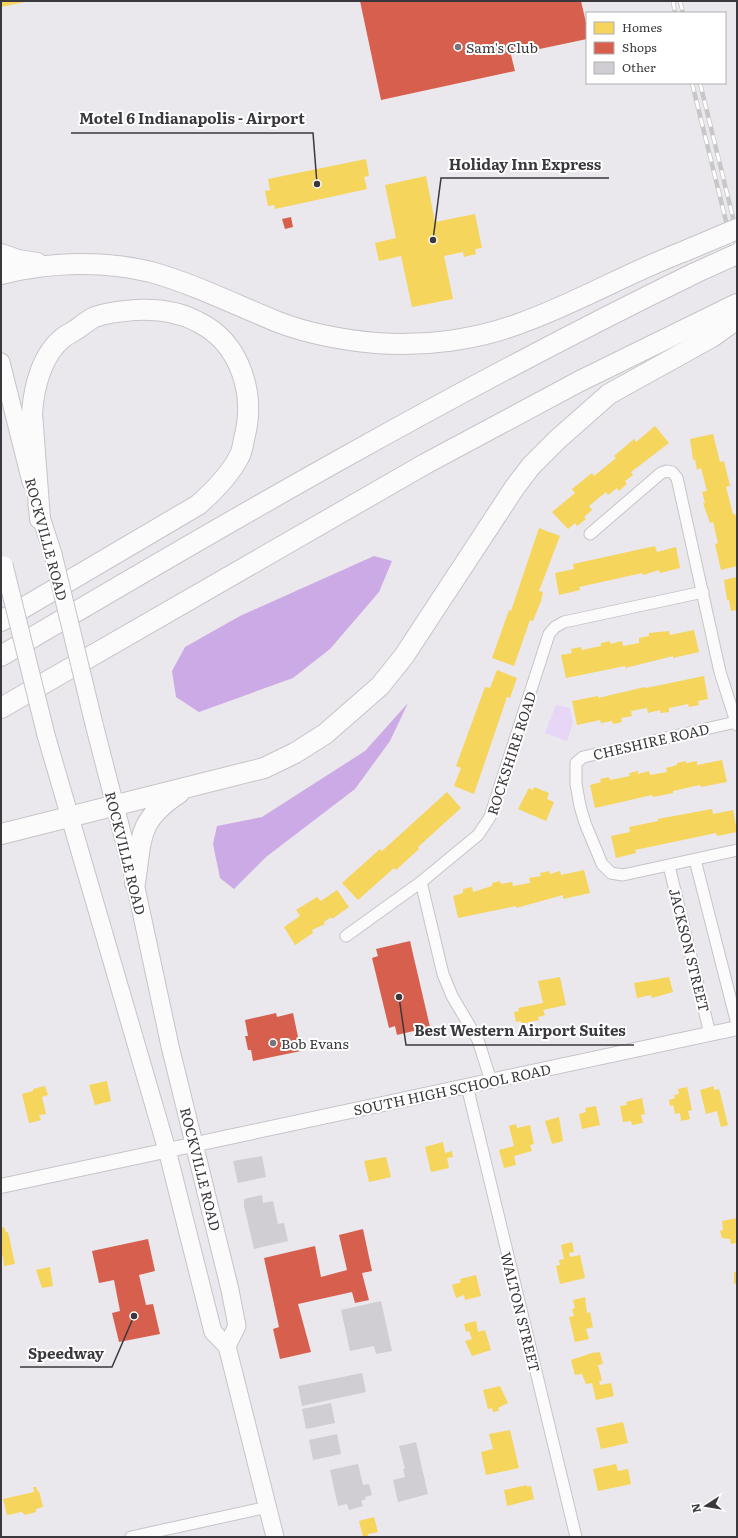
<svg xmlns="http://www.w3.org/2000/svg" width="738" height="1538" viewBox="0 0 738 1538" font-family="Literata,serif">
	<rect width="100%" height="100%" fill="#eae7ed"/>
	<path fill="#e7d6f5" d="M556 705 570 708 573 723 567 741 545 733Z"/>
	<g fill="#ccaae5">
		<path d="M374 556 392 561 379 592 330 649 293 678 199 712 176 697 172 671 185 647 240 616Z"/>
		<path d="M408 703 390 741 355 789 266 857 234 889 220 878 213 844 217 826 262 817 365 751Z"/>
	</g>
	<g fill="#f6d55c">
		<path d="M1 1H25V2L1 7Z"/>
		<path d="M366 159 369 176 364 177 367 189 275 209 274 205 268 206 265 191 270 190 268 179Z"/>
		<path d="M426 176 435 222 475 214 482 248 475 249 476 254 464 257 463 252 444 256 453 299 412 307 401 256 379 261 375 243 396 238 385 185Z"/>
		<path d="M655 426 669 443 631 472 633 475 625 481 627 484 619 491 617 488 608 495 606 492 589 506 592 510 584 517 586 519 577 526 575 523 568 529 552 512 575 493 572 489 592 473 594 476 616 458 614 456 634 439 636 442Z"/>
		<path d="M713 434 720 462 724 461 730 486 726 487 733 514H735L737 521V566L721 570 715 544 718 543 713 522 710 523 703 503H705L702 492 707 491 701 468 697 470 695 459 693 460 690 439Z"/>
		<path d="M539 528 560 536 539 591 543 592 541 601 533 621 530 620 514 666 492 658 509 610 511 611Z"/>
		<path d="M655 546 657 552 676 547 680 568 660 573 659 570 643 575 642 573 579 587 580 590 559 595 555 573 574 569 573 564Z"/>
		<path d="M737 577V610L731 611 729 600H727L724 580Z"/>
		<path d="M694 630 699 652 673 658V656L625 668V666L566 678 561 655 572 653 571 649 581 647 582 650 601 646V643L610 641V644L622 641 623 646 639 643V638L649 636V633L669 631 670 635Z"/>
		<path d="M497 670 517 678 510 698 507 697 474 794 454 786 461 768 456 766 485 687 490 688Z"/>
		<path d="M704 676 708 699 698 701 699 705 689 707 688 704 669 708V712L660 713V710L648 713 647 708 631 711 632 716 621 718 622 722 613 724 612 721 601 723 600 720 577 725 572 701 598 696V698L645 687 646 688Z"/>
		<path d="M722 760 727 782 701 787 700 785 673 791V793L653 797 652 795 595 808 590 785 601 782 600 779 609 777 610 780 630 776 629 773 638 771V774L649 771 650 775 667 772 666 768 677 765V763L686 761V763L697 761V765Z"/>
		<path d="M534 787 549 793 547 799 554 802 546 821 518 809 529 788 533 790Z"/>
		<path d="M447 792 461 808 418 847 419 849 396 870 394 868 358 900 342 883 380 849 382 851Z"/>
		<path d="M712 809 713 814 733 810 737 832 717 836 716 833 635 850 636 853 616 858 611 836 630 832 629 827 658 821V819Z"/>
		<path d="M584 870 590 893 563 899V895L516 908V906L458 918 453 896 463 893V889L472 887 473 892 492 886V883L500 881 501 884 512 882 513 886 530 883 529 878 541 876 540 873 549 871 550 874 560 871 561 875Z"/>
		<path d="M337 890 349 907 332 919 331 917 324 922 325 924 312 930 313 933 295 945 284 927 300 916 296 910 317 897 321 901Z"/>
		<path d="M560 977 566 1005 543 1010 545 1015 538 1017 539 1020 521 1024V1021L516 1022 514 1012 519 1011 518 1008 543 1003 538 981Z"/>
		<path d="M669 977 673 992 652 998 651 995 637 998 634 983Z"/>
		<path d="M107 1081 111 1101 95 1105 89 1085Z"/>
		<path d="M45 1086 48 1095 42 1097 46 1114 39 1115 41 1120 29 1123 22 1094 33 1091V1089Z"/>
		<path d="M714 1086V1090L719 1089 728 1125 721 1127 717 1111 706 1114 700 1090Z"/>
		<path d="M687 1087 692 1110 688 1111 690 1119 681 1121 680 1113 675 1114 673 1105 670 1106 669 1100 675 1098 674 1095 679 1094 678 1089Z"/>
		<path d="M642 1098 645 1114 641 1115 643 1123 632 1125 631 1121 623 1122 620 1106 627 1105 626 1102Z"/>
		<path d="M596 1106 600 1125 582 1129 579 1114 586 1112 585 1108Z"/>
		<path d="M559 1117 563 1141 552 1144 545 1121Z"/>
		<path d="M516 1124 517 1128 530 1125 534 1144 530 1145 532 1151 514 1156 516 1165 504 1168 499 1150 514 1146 509 1126Z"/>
		<path d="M443 1142 445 1153 452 1151 453 1157 447 1158 449 1168 431 1172 425 1147Z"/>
		<path d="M386 1157 391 1177 369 1182 364 1161Z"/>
		<path d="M737 1218V1243L731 1244 730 1239 722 1238 720 1231 723 1230 722 1221Z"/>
		<path d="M4 1227 6 1232H8L15 1264 4 1266 3 1256 1 1257V1228Z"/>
		<path d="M572 1242 574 1252 569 1253 570 1257 580 1255 585 1278 560 1284 556 1266 560 1265 559 1260 564 1259 561 1245Z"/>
		<path d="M50 1267 53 1286 42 1288 36 1270Z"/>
		<path d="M734 1272H737V1283L734 1284Z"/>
		<path d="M476 1275 481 1296 465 1300 464 1295 456 1298 452 1285 461 1282 460 1279Z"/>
		<path d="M585 1297 587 1313 590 1312 593 1327 586 1329 589 1339 575 1342 569 1317 574 1316 572 1309 575 1308 573 1300Z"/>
		<path d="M476 1321 478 1332 485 1330 491 1350 472 1356 465 1341 472 1339 469 1331 466 1332 464 1324Z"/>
		<path d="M595 1352V1353L600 1352 603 1364 598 1365 602 1381H599L600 1385 611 1383 614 1396 596 1400 592 1383 586 1384 582 1374 575 1375 571 1360Z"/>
		<path d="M500 1386 508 1403 498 1408 499 1411 493 1412 492 1408 488 1409 483 1390Z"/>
		<path d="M623 1422 628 1443 601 1449 596 1428Z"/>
		<path d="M510 1430 519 1468 486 1475 481 1452 493 1449 489 1434Z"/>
		<path d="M616 1464 618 1471 628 1469 631 1484 598 1491 593 1469Z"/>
		<path d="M527 1485V1487L531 1486 534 1499 507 1506 504 1490Z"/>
		<path d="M33 1487H36L38 1492 39 1491 43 1507 36 1509V1512L25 1515 22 1512 7 1515 3 1499 34 1492Z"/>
		<path d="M374 1517 378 1532 368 1534V1537H363L359 1521Z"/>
	</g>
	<g fill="#d6604d">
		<path d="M360 1H581L587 27V39L511 55 515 71 381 100Z"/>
		<path d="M291 217 293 227 285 229 282 219Z"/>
		<path d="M410 941 430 1027 397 1035 395 1026 389 1028 372 958 378 956 376 949Z"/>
		<path d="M276 1013 277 1017 293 1013 301 1051 253 1061 251 1050H248L245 1036H248L245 1020Z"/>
		<path d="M363 1229 372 1271 362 1273 369 1300 355 1303 352 1292 298 1304 311 1352 280 1359 273 1329 279 1327 264 1258 315 1246 321 1277 347 1270 339 1235Z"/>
		<path d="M148 1239 155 1271 139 1275 146 1305 153 1304 160 1334 119 1342 112 1313 120 1311 114 1280 99 1283 92 1251Z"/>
	</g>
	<g fill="#d0ced3">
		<path d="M262 1156 266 1177 238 1183 233 1161Z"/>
		<path d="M262 1195 263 1203 273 1201 278 1224 284 1223 288 1241 254 1249 244 1206V1199Z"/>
		<path d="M381 1301 392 1351 376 1354 374 1346 350 1351 341 1310Z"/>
		<path d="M362 1373 366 1392 302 1406 298 1386Z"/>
		<path d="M331 1403 335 1423 306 1429 302 1409Z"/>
		<path d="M337 1434 341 1454 313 1460 309 1440Z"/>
		<path d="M416 1442 428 1494 398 1502 393 1480 405 1477 403 1469H405L399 1446Z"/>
		<path d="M358 1464 363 1485 369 1484 372 1495 365 1497 366 1499 361 1501 363 1506 349 1510 347 1504 338 1506 330 1470Z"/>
	</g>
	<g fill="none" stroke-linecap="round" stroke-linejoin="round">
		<defs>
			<g id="minor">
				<path d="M590 534 661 473 667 471 672 472 677 478 720 672 737 725"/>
				<path d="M736 722 583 757 576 763V784L580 806 585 823 602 864 611 873 623 875 737 850"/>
				<path d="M695 860 737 1024"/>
				<path d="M669 866 710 1034"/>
				<path d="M421 882 443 974 452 996 478 1040 491 1081"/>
				<path d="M346 936 421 882 478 835 490 817 549 634 555 627 564 622 703 592"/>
				<path d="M467 1086 576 1537"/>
				<path d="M131 1537 268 1507"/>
			</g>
			<path id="tertiary" d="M1 1186 737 1028"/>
			<g id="primary">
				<path d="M1 362 31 482"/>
				<path d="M37 505 53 554"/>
				<path d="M94 724 135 883 170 1046 230 1290 237 1326 227 1346"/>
				<path d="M46 735 167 1150 213 1332 227 1346 275 1537"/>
			</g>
			<g id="motorway">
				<path d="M1 254 18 260 37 263"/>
				<path d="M1 274C49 262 103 260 151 272 194 284 236 305 278 322 309 334 343 340 376 343 424 347 476 340 521 323 577 303 629 272 685 251"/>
				<path d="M1 621 198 505C214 491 229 476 239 457 242 452 243 445 244 439 256 395 241 343 198 322 180 312 157 309 136 310 123 311 108 312 95 317 88 320 83 325 77 329 73 332 68 334 64 337 42 354 34 386 32 413L40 519"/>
				<path d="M1 656C229 521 457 389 695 273"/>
				<path d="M1 708 425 464 580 381 737 304"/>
				<path d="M1 834 264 768 295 753 325 734 380 686 404 656 515 487 531 466 558 439 609 394 712 337 737 319"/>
				<path d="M135 883C142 837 137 821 179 793"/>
			</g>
		</defs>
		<use href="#minor" stroke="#c7c4c8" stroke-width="13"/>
		<use href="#tertiary" stroke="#c7c4c8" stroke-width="16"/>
		<use href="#primary" stroke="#c7c4c8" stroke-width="19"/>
		<use href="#motorway" stroke="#c7c4c8" stroke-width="22"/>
		<use href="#minor" stroke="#fcfbfc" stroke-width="11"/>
		<use href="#tertiary" stroke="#fcfbfc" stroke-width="14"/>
		<use href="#primary" stroke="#fcfbfc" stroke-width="17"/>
		<use href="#motorway" stroke="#fcfbfc" stroke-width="20"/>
		<defs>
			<g id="rail">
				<path d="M673 1 675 13"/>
				<path d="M680 1 683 13"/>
				<path d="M692 83 737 266"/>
				<path d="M700 83 737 234"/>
			</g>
		</defs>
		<use href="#rail" stroke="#c7c7c8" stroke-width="4.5"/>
		<use href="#rail" stroke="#fff" stroke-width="3" stroke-dasharray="9" stroke-linecap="butt"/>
		<defs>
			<g id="primary-bridge">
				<path d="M53 554 94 724"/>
				<path d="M4 565 46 735"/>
			</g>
			<g id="motorway-bridge">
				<path d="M685 251 737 229"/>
				<path d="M695 273 737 254"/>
			</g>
		</defs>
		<use href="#primary-bridge" stroke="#c7c4c8" stroke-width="19" stroke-linecap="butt"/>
		<use href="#motorway-bridge" stroke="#c7c4c8" stroke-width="22" stroke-linecap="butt"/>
		<use href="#primary-bridge" stroke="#fcfbfc" stroke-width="17"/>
		<use href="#motorway-bridge" stroke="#fcfbfc" stroke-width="20"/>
	</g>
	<g fill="#78757a" stroke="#fff" stroke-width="1.5">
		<circle cx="458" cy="47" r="4"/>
		<circle cx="273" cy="1043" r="4"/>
	</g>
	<g text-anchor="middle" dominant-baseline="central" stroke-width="4" stroke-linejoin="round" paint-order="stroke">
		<g font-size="14" fill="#3a383c" stroke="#fff" text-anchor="start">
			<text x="466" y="47">Sam's Club</text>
			<text x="281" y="1043">Bob Evans</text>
		</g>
		<g font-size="14" fill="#3a383c" stroke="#fff">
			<text transform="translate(47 539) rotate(75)">ROCKVILLE ROAD</text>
			<text transform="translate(651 741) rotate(-13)">CHESHIRE ROAD</text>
			<text transform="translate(511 753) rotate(-72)">ROCKSHIRE ROAD</text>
			<text transform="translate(126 853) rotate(76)">ROCKVILLE ROAD</text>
			<text transform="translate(690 950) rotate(76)">JACKSON STREET</text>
			<text transform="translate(452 1089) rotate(-12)">SOUTH HIGH SCHOOL ROAD</text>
			<text transform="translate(201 1169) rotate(76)">ROCKVILLE ROAD</text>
			<text transform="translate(521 1312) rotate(76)">WALTON STREET</text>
		</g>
	</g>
	<path fill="none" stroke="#3a383c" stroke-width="1.5" d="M317 184L313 133H71M433 240L441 178H609M399 997L406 1045H634M134 1316L112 1367H20"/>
	<g fill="#3a383c" stroke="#fff" stroke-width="1.5">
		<circle cx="317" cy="184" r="4"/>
		<circle cx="433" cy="240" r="4"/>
		<circle cx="399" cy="997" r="4"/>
		<circle cx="134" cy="1316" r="4"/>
	</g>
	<g font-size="15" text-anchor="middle" font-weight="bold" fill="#3a383c" stroke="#fff" stroke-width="4" stroke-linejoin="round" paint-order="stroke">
		<text x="192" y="124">Motel 6 Indianapolis - Airport</text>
		<text x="525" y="170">Holiday Inn Express</text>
		<text x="520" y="1036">Best Western Airport Suites</text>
		<text x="66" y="1359">Speedway</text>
	</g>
	<rect width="738" height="1538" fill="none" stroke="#3a383c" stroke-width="4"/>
	<rect x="586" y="12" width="140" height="72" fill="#ffffff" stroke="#b0afb1"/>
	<rect x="594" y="22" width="20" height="12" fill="#f6d55c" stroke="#b0afb1"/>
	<text x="622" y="32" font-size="12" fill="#3a383c">Homes</text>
	<rect x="594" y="42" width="20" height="12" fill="#d6604d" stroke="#b0afb1"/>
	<text x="622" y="52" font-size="12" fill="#3a383c">Shops</text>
	<rect x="594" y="62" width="20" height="12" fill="#d0ced3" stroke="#b0afb1"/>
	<text x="622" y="72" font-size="12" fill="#3a383c">Other</text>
	<g transform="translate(706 1506) rotate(258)" stroke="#ffffff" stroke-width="3" paint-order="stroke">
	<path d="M0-3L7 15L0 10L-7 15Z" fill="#3a383c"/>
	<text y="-6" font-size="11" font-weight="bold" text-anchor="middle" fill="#3a383c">N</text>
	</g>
</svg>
